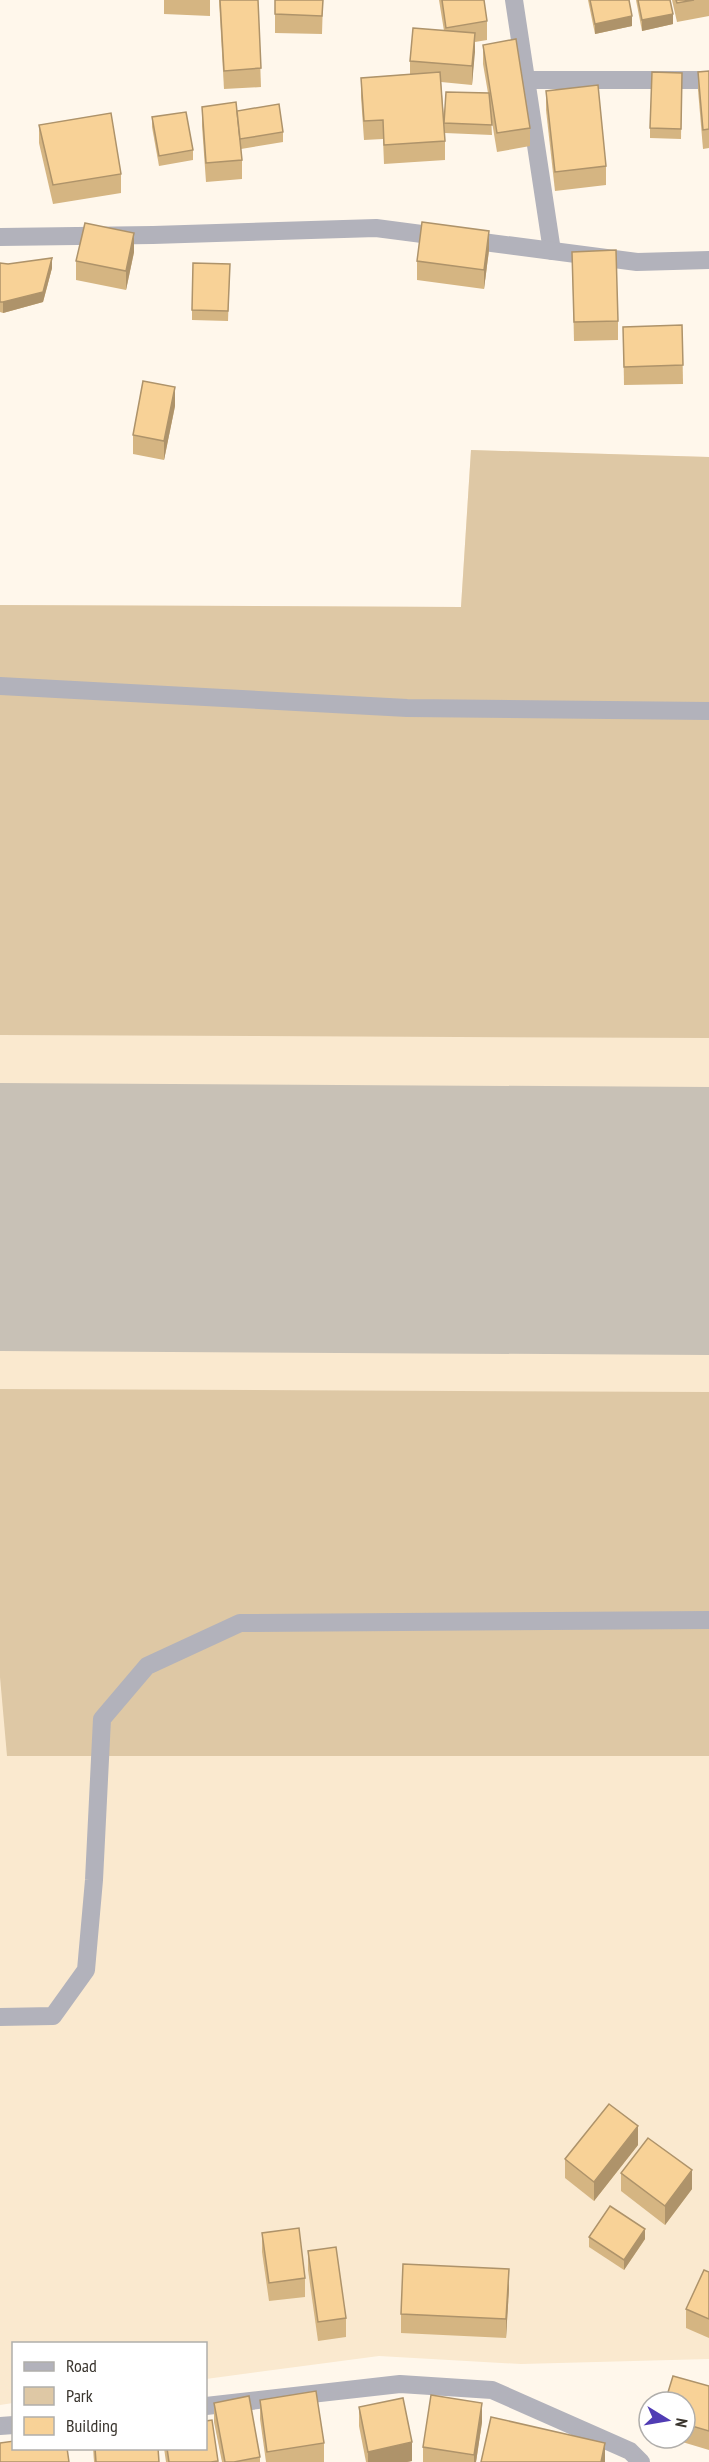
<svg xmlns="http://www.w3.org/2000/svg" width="709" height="2462" viewBox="0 0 709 2462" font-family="'PT Sans Narrow',sans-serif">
	<rect width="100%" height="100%" fill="#fff7eb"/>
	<path fill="#fae9cf" d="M471 450 709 457V2359L521 2364 379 2356 206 2379V2344H14L13 2403 0 2405V605L461 607Z"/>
	<g fill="#dec8a5">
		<path d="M471 450 709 457V1038L0 1035V605L461 607Z"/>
		<path d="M0 1389 709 1392V1756H7L0 1677Z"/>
	</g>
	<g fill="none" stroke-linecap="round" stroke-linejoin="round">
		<path stroke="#c8c1b6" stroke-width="268" d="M0 1217 709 1221"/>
		<g stroke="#b2b2bb" stroke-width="18">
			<path d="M514 0 552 251"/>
			<path d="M526 80H709"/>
			<path d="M0 237 153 235 376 228 637 262 709 260"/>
			<path d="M0 686 407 708 709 711"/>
			<path d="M0 2017 53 2016 86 1970 94 1880 102 1719 147 1666 240 1623 709 1620"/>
			<path d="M206 2406 400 2384 492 2390 630 2451 641 2462"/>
			<path d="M0 2426 14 2425"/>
		</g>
	</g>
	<g fill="#d5b582">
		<path d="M164 0H210V16L164 14Z"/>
		<path d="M219 0H258L261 87 224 89Z"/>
		<path d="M275 0H323L322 34 275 33Z"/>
		<path d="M439 0H484L487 21V40L475 42 472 85 441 82 444 119 488 93 483 64V45L530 128V146L497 152 491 116 492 135 445 133V160L384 164 383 139 364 140 361 97V78L410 74V61L444 31Z"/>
		<path d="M588 0H629L632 26 595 34Z"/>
		<path d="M636 0H670L673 24 642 31Z"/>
		<path d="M672 0H709V16L677 22Z"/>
		<path d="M709 71V148L703 149 698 90V72Z"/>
		<path d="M682 73 681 139 650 138V128Z"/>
		<path d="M546 91 606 166V185L555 191 546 110Z"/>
		<path d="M202 107 237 111 283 132V142L241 149 242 160V179L206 182 202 126Z"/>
		<path d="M152 117 193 150V160L159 166 152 127Z"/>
		<path d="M39 125 121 174V193L53 204 39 143Z"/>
		<path d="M489 250 484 289 417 280V261Z"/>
		<path d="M134 252 126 290 76 280V261Z"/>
		<path d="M572 252 618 321V340L574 341Z"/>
		<path d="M0 263 52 268 43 302 3 313 0 312Z"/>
		<path d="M230 264 228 321 192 320V310Z"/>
		<path d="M682 325 683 384 624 385 623 327Z"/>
		<path d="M175 406 164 460 133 454V435Z"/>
		<path d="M638 2145 594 2201 565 2178V2159Z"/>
		<path d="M621 2173 692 2189 665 2225 621 2191Z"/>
		<path d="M262 2233 305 2278V2297L269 2301 262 2252Z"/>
		<path d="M589 2237 645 2239 624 2270 589 2247Z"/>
		<path d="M308 2251 346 2318V2337L318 2341 308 2270Z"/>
		<path d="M709 2272V2338L686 2328V2309Z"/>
		<path d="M509 2288 506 2338 401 2333V2314Z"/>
		<path d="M709 2386V2450L669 2438H685V2402Z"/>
		<path d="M260 2400 324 2443V2462H266L260 2419Z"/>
		<path d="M214 2403 260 2457V2462H222L214 2422Z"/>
		<path d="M359 2407 412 2461 407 2462H366L359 2426Z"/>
		<path d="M212 2420 218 2462H166L164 2448H206Z"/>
		<path d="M482 2422 476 2462H423V2447Z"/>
		<path d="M93 2448H158L159 2462H94Z"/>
	</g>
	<g fill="#ae936a">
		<path d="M673 14V24L642 31V20Z"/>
		<path d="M632 16V26L595 34V24Z"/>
		<path d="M475 33V52L472 85V66Z"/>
		<path d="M489 231V250L484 289V270Z"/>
		<path d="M134 233V252L126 290V271Z"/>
		<path d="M52 258V268L43 302 3 313V302Z"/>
		<path d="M175 387V406L164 460V441Z"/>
		<path d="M638 2126V2145L594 2201V2182Z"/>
		<path d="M692 2170V2189L665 2225V2206Z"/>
		<path d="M645 2229V2239L624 2270V2260Z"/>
		<path d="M509 2269V2288L506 2338V2319Z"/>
		<path d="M482 2403V2422L476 2462H474V2455Z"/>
		<path d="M412 2442V2461L407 2462H368V2452Z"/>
		<path d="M605 2443V2462H601Z"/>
	</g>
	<g fill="#f8d297" stroke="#ae936a" stroke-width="1.5">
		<path d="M220 0H258L261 68 224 71Z"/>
		<path d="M275 0H323L322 16 275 14Z"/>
		<path d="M442 0H484L487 21 446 28Z"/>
		<path d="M590 0H629L632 16 595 24Z"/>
		<path d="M638 0H670L673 14 642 20Z"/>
		<path d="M676 0H694L677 3Z"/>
		<path d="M413 28 475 33 472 66 410 61Z"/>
		<path d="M516 39 530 128 497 133 483 45Z"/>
		<path d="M709 71V129L703 130 698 72Z"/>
		<path d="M440 72 445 141 384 145 383 120 364 121 361 78Z"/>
		<path d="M652 72 682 73 681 129 650 128Z"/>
		<path d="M598 85 606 166 555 172 546 91Z"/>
		<path d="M446 92 489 93 492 125 444 123Z"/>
		<path d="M236 102 242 160 206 163 202 107Z"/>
		<path d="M279 104 283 132 240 139 237 111Z"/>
		<path d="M186 112 193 150 159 156 152 117Z"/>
		<path d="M111 113 121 174 53 185 39 125Z"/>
		<path d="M422 222 489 231 484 270 417 261Z"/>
		<path d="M85 223 134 233 126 271 76 261Z"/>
		<path d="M616 250 618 321 574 322 572 252Z"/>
		<path d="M52 258 43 292 3 302H0V263L8 264Z"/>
		<path d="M193 263 230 264 228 311 192 310Z"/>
		<path d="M682 325 683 365 624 367 623 327Z"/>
		<path d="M143 381 175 387 164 441 133 435Z"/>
		<path d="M609 2104 638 2126 594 2182 565 2159Z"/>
		<path d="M648 2138 692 2170 665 2206 621 2173Z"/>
		<path d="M610 2206 645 2229 624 2260 589 2237Z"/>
		<path d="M299 2228 305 2278 269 2283 262 2233Z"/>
		<path d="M336 2247 346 2318 318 2322 308 2251Z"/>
		<path d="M403 2264 509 2269 506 2319 401 2314Z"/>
		<path d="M704 2270 709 2272V2319L686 2309Z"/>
		<path d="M673 2376 709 2386V2431L685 2424V2402H665Z"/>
		<path d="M316 2391 324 2443 267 2452 260 2400Z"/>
		<path d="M431 2395 482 2403 474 2455 423 2447Z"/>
		<path d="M249 2396 260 2457 234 2462H225L214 2403Z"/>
		<path d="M403 2398 412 2442 368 2452 359 2407Z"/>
		<path d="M491 2417 605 2443 601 2462H481Z"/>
		<path d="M212 2420 218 2461 211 2462H169L167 2448H206V2421Z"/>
		<path d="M14 2441V2448H67L69 2462H0V2443Z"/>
		<path d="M95 2448H158L159 2462H96Z"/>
	</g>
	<rect x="12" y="2342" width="195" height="108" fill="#ffffff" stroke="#b0aeab" stroke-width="1.5"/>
	<rect x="24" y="2362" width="30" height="9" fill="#b2b2bb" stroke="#b0aeab" stroke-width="1.5"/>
	<text x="66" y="2372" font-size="18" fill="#3a352e">Road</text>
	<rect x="24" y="2387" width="30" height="18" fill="#dec8a5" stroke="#b0aeab" stroke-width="1.5"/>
	<text x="66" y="2402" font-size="18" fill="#3a352e">Park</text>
	<rect x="24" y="2417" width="30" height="18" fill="#f8d297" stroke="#b0aeab" stroke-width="1.5"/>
	<text x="66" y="2432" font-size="18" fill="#3a352e">Building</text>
	<g transform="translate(667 2420) rotate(101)"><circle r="28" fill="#ffffff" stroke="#b0aeab" stroke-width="1.5"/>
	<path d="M0-4.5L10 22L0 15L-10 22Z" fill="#503cb4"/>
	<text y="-9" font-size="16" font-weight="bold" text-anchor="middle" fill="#3a352e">N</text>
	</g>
</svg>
